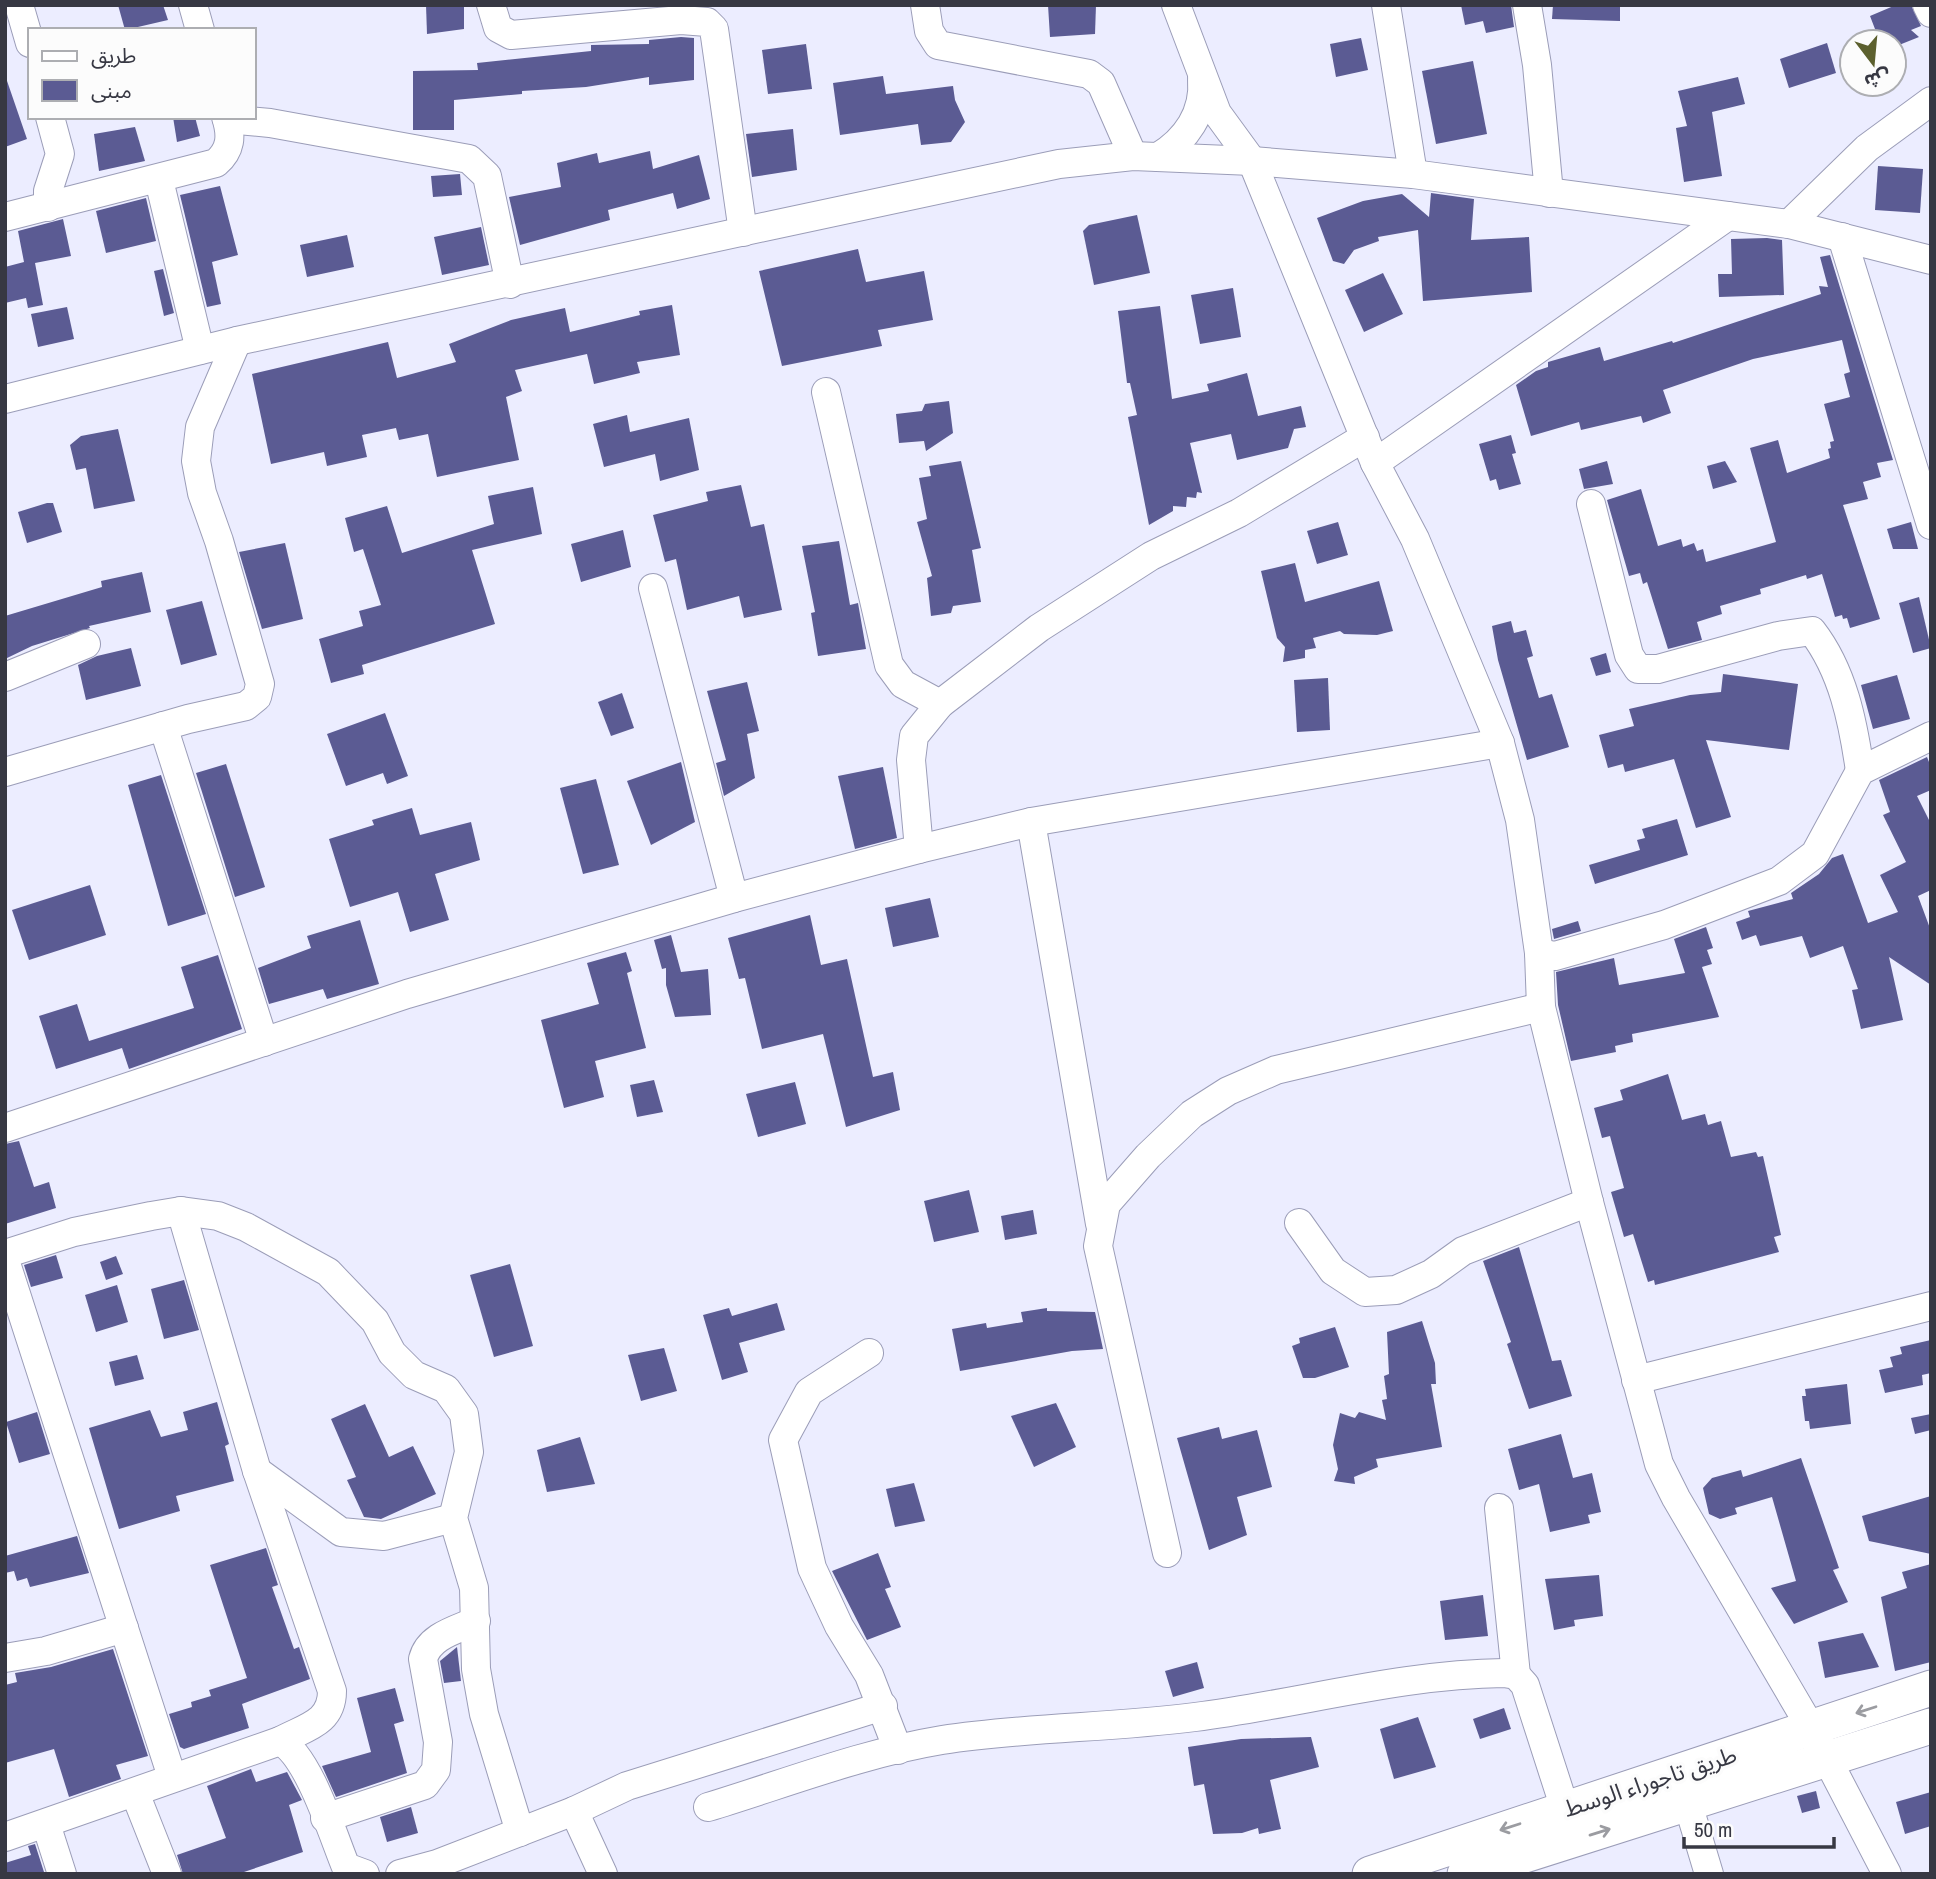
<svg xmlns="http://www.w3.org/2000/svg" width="1936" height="1879" viewBox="0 0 1936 1879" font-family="'Archivo Narrow','Noto Sans Arabic',sans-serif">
	<rect width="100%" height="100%" fill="#ecedff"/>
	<g fill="#5b5b93">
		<path d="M118 5H163L168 20 125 30Z"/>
		<path d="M426 5H464V29L427 34Z"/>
		<path d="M1048 5H1096L1095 34 1050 37Z"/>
		<path d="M1461 5H1511L1514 27 1486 33 1483 21 1465 25Z"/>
		<path d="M1553 5H1620V21L1552 19Z"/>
		<path d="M1896 5H1911L1921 26 1911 30 1919 37 1894 47V42H1880L1870 16Z"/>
		<path d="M681 37 694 38V80L649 85V77L586 87 522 91V94L454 100V130H413V71L478 70 477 63 591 51V45L649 44V40Z"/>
		<path d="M1361 38 1368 70 1336 77 1330 44Z"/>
		<path d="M1827 43 1836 73 1789 88 1780 59Z"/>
		<path d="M806 44 812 89 768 94 762 50Z"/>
		<path d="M1473 61 1487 134 1436 144 1422 71Z"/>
		<path d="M883 76 886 94 953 86 955 100 965 122 951 142 921 145 918 124 840 135 833 83Z"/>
		<path d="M1738 77 1745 104 1712 112 1722 176 1684 182 1676 128 1687 126 1678 91Z"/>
		<path d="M6 78 27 139 5 147V79Z"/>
		<path d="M173 117H195L200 136 177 142Z"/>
		<path d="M135 127 145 161 99 171 94 134Z"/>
		<path d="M793 129 797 170 752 177 746 134Z"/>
		<path d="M650 151 653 169 699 155 710 199 677 209 673 193 608 210 610 220 520 245 509 197 561 187 557 163 597 153 599 163Z"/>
		<path d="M1878 166 1923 169 1920 213 1875 210Z"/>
		<path d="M460 174 462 195 433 197 431 176Z"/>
		<path d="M220 186 238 255 212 262 221 304 207 307 180 195Z"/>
		<path d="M1431 193 1474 199 1471 240 1529 237 1532 292 1423 301 1418 230 1378 237 1379 241 1354 250 1344 264 1333 261 1317 218 1363 201 1402 194 1429 217Z"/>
		<path d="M146 198 156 241 106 253 96 211Z"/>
		<path d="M1137 215 1150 273 1094 285 1083 231 1089 225Z"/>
		<path d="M63 219 71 256 35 263 43 305 28 308 26 298 5 303V267L24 262 18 231Z"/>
		<path d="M481 227 489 265 442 275 434 237Z"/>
		<path d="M347 235 354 267 307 277 300 245Z"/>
		<path d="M1767 238 1782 240 1784 295 1719 297 1718 274H1732L1731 239Z"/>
		<path d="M858 249 866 282 924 271 933 320 878 330 882 346 782 366 759 271Z"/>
		<path d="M1830 255 1893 460 1877 463 1881 477 1863 482 1868 499 1843 505 1880 619 1850 628 1847 618 1843 619 1842 615 1835 617 1822 574 1807 579 1806 575 1760 589 1761 594 1720 606 1722 614 1697 622 1702 640 1668 649 1647 582 1643 584 1640 573 1629 576 1607 500 1641 489 1658 546 1681 539 1683 547 1694 543 1697 551 1703 549 1706 562 1776 542 1750 448 1778 440 1787 473 1830 458 1828 449 1831 448 1830 442 1834 441 1824 404 1850 397 1844 374 1850 372 1842 340 1753 359 1663 390 1671 413 1643 423 1641 416 1581 430 1579 422 1531 436 1516 385 1536 371 1548 367V362L1600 347 1604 361 1672 341 1673 343 1821 294 1819 286 1828 287 1820 257Z"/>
		<path d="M163 269 174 313 164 316 154 271Z"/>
		<path d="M1383 273 1403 314 1364 332 1345 290Z"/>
		<path d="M1233 288 1241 337 1200 344 1191 295Z"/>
		<path d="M672 305 680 355 637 362 640 373 594 384 587 354 515 370 522 391 506 397 519 460 437 477 428 434 399 440 396 428 362 435 367 457 327 466 324 452 271 464 252 374 388 342 397 378 456 362 449 344 511 320 565 308 570 332 640 315 639 311Z"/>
		<path d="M1160 306 1172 399 1209 391 1207 384 1247 373 1258 416 1301 406 1306 427 1294 429 1288 448 1237 460 1231 434 1190 443 1202 493 1197 492 1196 498 1187 497 1186 507 1173 506V511L1149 525 1128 417 1137 415 1130 383H1127L1118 311Z"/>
		<path d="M67 307 74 339 38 347 31 314Z"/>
		<path d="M949 401 953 433 926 451 924 441 899 443 896 414 922 411 925 404Z"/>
		<path d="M627 415 630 432 689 418 699 470 660 481 655 454 604 467 593 424Z"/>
		<path d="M118 429 135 501 94 509 86 468 76 470 70 445 81 436Z"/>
		<path d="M1511 435 1516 453 1512 454 1521 484 1499 490 1496 479 1490 481 1479 444Z"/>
		<path d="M961 461 981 548 972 550 981 602 953 606 951 613 931 616 927 578 932 576 917 522 927 519 919 478 931 476 929 466Z"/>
		<path d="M1607 461 1613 484 1584 489 1579 469Z"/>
		<path d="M1725 461 1737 482 1713 489 1707 466Z"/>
		<path d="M741 485 751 527 764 524 782 610 744 618 739 596 687 610 676 559 665 562 653 515 708 501 706 492Z"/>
		<path d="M533 487 542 534 472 550 495 624 362 665 364 674 331 683 319 639 363 626 359 611 381 605 363 549 354 552 345 518 387 506 402 553 494 524 488 496Z"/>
		<path d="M47 503H53L62 532 27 543 18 512Z"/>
		<path d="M1338 522 1348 555 1317 564 1307 531Z"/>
		<path d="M1911 522 1918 549H1893L1887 529Z"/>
		<path d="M623 530 631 567 581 582 571 544Z"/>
		<path d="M839 541 850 605 858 603 866 649 818 656 811 613 815 612 802 546Z"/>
		<path d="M285 543 303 619 262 629 239 552Z"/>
		<path d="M1295 563 1305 602 1379 581 1393 631 1377 635 1344 634 1340 631 1313 638 1316 648 1305 650V658L1283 662 1285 647 1277 638 1261 571Z"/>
		<path d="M142 572 151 612 89 626 90 628 32 646 5 659V616L102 587 101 581Z"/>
		<path d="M1919 597 1931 648 1913 653 1899 603Z"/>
		<path d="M202 601 217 655 181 665 166 610Z"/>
		<path d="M1511 621 1514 633 1526 630 1533 656 1527 658 1539 698 1552 694 1569 747 1527 760 1498 660 1492 626Z"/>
		<path d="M131 648 141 686 86 700 78 665 97 656Z"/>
		<path d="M1606 653 1611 672 1596 676 1590 658Z"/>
		<path d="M1723 674 1798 684 1789 750 1706 740 1731 817 1696 828 1674 759 1625 772 1623 764 1608 768 1599 735 1634 726 1629 709 1690 695 1721 692Z"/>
		<path d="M1897 675 1910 719 1873 729 1861 685Z"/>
		<path d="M1328 678 1330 730 1297 732 1294 680Z"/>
		<path d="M747 682 759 731 747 734 755 778 724 796 716 763 726 760 707 691Z"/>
		<path d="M622 693 634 728 611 736 598 702Z"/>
		<path d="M385 713 408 776 387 784 383 773 346 786 327 734Z"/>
		<path d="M1927 757 1931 767V790L1917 796 1931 824V890L1918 896 1931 931V985L1889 957 1903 1020 1861 1029 1852 990 1858 989 1843 946 1810 958 1802 936 1760 946 1756 935 1742 940 1736 922 1750 917 1748 911 1793 899 1791 893 1819 874 1832 858 1843 854 1868 923 1898 912 1880 875 1906 862 1883 815 1890 812 1879 780Z"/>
		<path d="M681 762 695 822 651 845 627 781Z"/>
		<path d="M226 764 265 887 235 897 196 773Z"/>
		<path d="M883 767 897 838 855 849 838 776Z"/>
		<path d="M161 775 206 914 168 926 128 785Z"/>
		<path d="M596 779 619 865 583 874 560 788Z"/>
		<path d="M412 808 420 835 471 822 480 860 435 874 449 920 410 932 398 892 350 907 329 839 374 825 372 820Z"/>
		<path d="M1677 819 1688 855 1595 884 1589 865 1640 850 1637 840 1645 838 1642 829Z"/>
		<path d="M90 885 106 935 29 960 12 910Z"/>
		<path d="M930 898 939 937 893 947 885 908Z"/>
		<path d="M810 915 821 965 847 959 873 1077 893 1072 900 1110 846 1127 823 1034 762 1049 745 978 739 979 728 938Z"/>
		<path d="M360 920 379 984 327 999 323 989 269 1004 258 968 311 948 307 936Z"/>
		<path d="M1578 921 1581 931 1554 939 1552 929Z"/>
		<path d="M1706 927 1713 948 1707 950 1712 964 1702 967 1719 1017 1632 1034 1633 1042 1615 1046 1616 1052 1571 1061 1558 1005 1556 972 1614 958 1619 985 1685 973 1674 939Z"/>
		<path d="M671 935 681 972 708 969 711 1015 675 1017 666 985V968L662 969 654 940Z"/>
		<path d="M626 952 632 971 627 973 646 1048 595 1061 604 1097 564 1108 541 1020 599 1004 587 963Z"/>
		<path d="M218 955 242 1029 129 1069 122 1048 56 1069 39 1016 77 1004 89 1041 194 1008 181 967Z"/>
		<path d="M1668 1074 1682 1120 1705 1114 1708 1125 1721 1121 1731 1157 1756 1152 1758 1157 1763 1156 1781 1235 1774 1237 1779 1252 1655 1285 1654 1280 1648 1282 1633 1234 1624 1237 1611 1192 1624 1188 1610 1136 1602 1138 1594 1108 1623 1100 1620 1090Z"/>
		<path d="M654 1080 663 1112 637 1117 630 1085Z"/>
		<path d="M795 1082 806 1124 758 1137 746 1094Z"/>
		<path d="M19 1141 34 1187 49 1182 56 1208 5 1224V1144Z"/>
		<path d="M969 1190 979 1232 934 1242 924 1201Z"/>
		<path d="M1033 1210 1037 1234 1005 1240 1001 1216Z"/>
		<path d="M1519 1247 1552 1361 1561 1360 1572 1396 1529 1409 1507 1344 1511 1342 1483 1261Z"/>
		<path d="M56 1255 63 1278 31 1287 24 1265Z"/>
		<path d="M116 1256 123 1274 106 1280 100 1262Z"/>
		<path d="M510 1264 533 1346 494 1357 470 1275Z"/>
		<path d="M184 1280 199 1330 164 1339 151 1289Z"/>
		<path d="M117 1285 128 1322 96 1332 85 1295Z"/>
		<path d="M777 1303 785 1330 739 1343 748 1372 722 1380 703 1315 729 1308 732 1316Z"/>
		<path d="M1047 1308V1311L1095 1312 1103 1349 1072 1351 960 1371 952 1329 986 1323 987 1328 1023 1322 1021 1312Z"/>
		<path d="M1422 1321 1435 1363 1436 1384H1431L1442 1447 1376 1459 1378 1467 1354 1477 1355 1484 1334 1481 1338 1469 1333 1445 1340 1413 1355 1418 1359 1412 1386 1420 1382 1400 1387 1399 1384 1376 1389 1374 1387 1332Z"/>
		<path d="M1335 1327 1349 1367 1315 1378H1303L1292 1346 1300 1343 1299 1338Z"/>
		<path d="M1931 1340V1373L1922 1375 1923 1385 1885 1393 1879 1370 1893 1367 1890 1357 1902 1354 1900 1347Z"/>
		<path d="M664 1348 677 1391 641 1401 628 1355Z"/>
		<path d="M137 1355 144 1379 115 1386 109 1362Z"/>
		<path d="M1847 1384 1851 1424 1810 1429 1809 1421H1805L1802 1396H1806L1805 1389Z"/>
		<path d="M217 1402 229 1444 225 1446 234 1481 176 1496 180 1511 119 1529 89 1428 150 1410 161 1437 188 1430 183 1412Z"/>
		<path d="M1056 1403 1076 1447 1034 1467 1011 1416Z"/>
		<path d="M365 1404 389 1457 413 1446 436 1494 381 1519 364 1517 347 1480 356 1477 331 1419Z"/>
		<path d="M37 1412 50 1454 19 1463 6 1422Z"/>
		<path d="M1931 1414V1430L1915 1434 1911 1418Z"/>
		<path d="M1219 1427 1222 1439 1257 1430 1272 1487 1237 1497 1247 1535 1209 1550 1177 1438Z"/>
		<path d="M1561 1434 1573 1478 1592 1473 1601 1512 1588 1515 1590 1523 1550 1532 1539 1484 1519 1490 1508 1449Z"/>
		<path d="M580 1437 595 1484 547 1492 537 1450Z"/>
		<path d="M1801 1458 1839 1568 1833 1570 1848 1602 1794 1624 1771 1588 1796 1581 1772 1497 1735 1508 1737 1514 1720 1519 1709 1514 1703 1488 1712 1478 1741 1470 1743 1477Z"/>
		<path d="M914 1483 925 1521 895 1527 886 1489Z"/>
		<path d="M1931 1496V1554L1869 1541 1862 1516Z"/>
		<path d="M77 1536 89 1573 30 1587 27 1578 17 1581 14 1571 5 1573V1556Z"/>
		<path d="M266 1548 278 1585 272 1587 294 1649 299 1647 310 1679 242 1704 249 1728 184 1749 180 1747 169 1714 192 1707 191 1702 211 1696 209 1690 247 1678 210 1565Z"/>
		<path d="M878 1553 891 1587 885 1589 901 1627 867 1640 832 1571Z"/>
		<path d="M1931 1564V1662L1895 1671 1881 1597 1907 1588 1902 1572Z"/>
		<path d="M1599 1575 1603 1616 1574 1620 1575 1626 1554 1630 1545 1579Z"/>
		<path d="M1483 1595 1488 1636 1445 1640 1440 1601Z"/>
		<path d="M1863 1633 1879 1667 1825 1678 1818 1642Z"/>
		<path d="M457 1647 461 1681 444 1683 440 1661Z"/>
		<path d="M113 1649 148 1756 116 1765 121 1779 69 1797 54 1749 5 1763V1685L17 1682 15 1673 51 1667Z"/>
		<path d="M1197 1662 1204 1688 1173 1697 1165 1671Z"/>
		<path d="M395 1688 404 1721 394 1724 407 1773 336 1797 322 1766 371 1752 357 1698Z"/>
		<path d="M1504 1708 1511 1729 1480 1739 1473 1719Z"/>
		<path d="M1418 1717 1436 1767 1394 1779 1380 1729Z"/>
		<path d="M1311 1737 1319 1767 1270 1780 1281 1829 1259 1834 1258 1828 1242 1833 1213 1834 1204 1784 1194 1786 1188 1747 1241 1739Z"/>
		<path d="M251 1769 256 1782 287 1772 302 1800 289 1805 303 1852 238 1874H183L177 1855 226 1838 207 1786Z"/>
		<path d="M1816 1791 1820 1808 1802 1813 1797 1796Z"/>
		<path d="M1931 1792V1826L1905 1834 1896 1802Z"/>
		<path d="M411 1807 418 1833 387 1842 380 1817Z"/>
		<path d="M35 1844 44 1872 5 1874V1863L31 1855 28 1846Z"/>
	</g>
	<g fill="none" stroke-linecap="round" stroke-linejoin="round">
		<defs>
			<g id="minor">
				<path d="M19 5 30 43"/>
				<path d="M193 5 200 30"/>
				<path d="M491 5 498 28 511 35 681 20 707 22 714 29 743 232"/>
				<path d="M925 5 929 31 938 45 1089 74 1101 83 1133 156"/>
				<path d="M1176 5 1217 113 1252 161 1375 463 1415 539 1500 743 1520 820 1539 953 1541 1007 1589 1202 1659 1464 1676 1498 1811 1728 1887 1874"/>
				<path d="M1386 5 1413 174"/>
				<path d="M1527 5 1537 65 1549 193"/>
				<path d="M1927 5 1931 13"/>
				<path d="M227 119 270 123 469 159 487 176 510 284"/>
				<path d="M1158 157C1186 140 1205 113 1202 79"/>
				<path d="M159 180 200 350"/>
				<path d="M48 207V191L60 154 50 117"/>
				<path d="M5 217 216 163C231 150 232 136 226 117"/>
				<path d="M1789 224 1867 148 1931 101"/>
				<path d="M1842 237 1931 525"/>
				<path d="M826 392 889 665 903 684 940 704"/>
				<path d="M5 399 237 341 773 225 1059 164 1133 156 1252 161 1413 174 1789 224 1931 260"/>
				<path d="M1375 463 1728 216"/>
				<path d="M1591 504 1629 655 1638 669H1658L1778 636 1812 631C1843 671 1853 722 1860 771"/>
				<path d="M653 588 734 898"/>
				<path d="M5 677 86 644"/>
				<path d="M163 726 264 1042"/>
				<path d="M5 772 188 719 246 706 257 697 260 684 219 541 202 493 196 461 200 427 237 341"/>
				<path d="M1031 822 1100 1224"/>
				<path d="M919 849 1031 822 1500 743"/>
				<path d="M1539 953 1555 956 1664 925 1779 881 1815 854 1860 771 1931 736"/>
				<path d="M5 1128 407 994 734 898 919 849 911 760 914 736 940 704 1039 628 1151 556 1239 513 1365 437"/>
				<path d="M181 1211 257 1471 332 1691C332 1723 306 1727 280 1741"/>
				<path d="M1299 1223 1333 1271 1365 1292 1396 1290 1431 1274 1463 1251 1589 1202"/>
				<path d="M5 1254 74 1232 151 1216 181 1211 218 1216 246 1227 328 1272 375 1321 392 1353 414 1375 446 1389 464 1414 469 1452 453 1518 474 1588 476 1669 484 1714 520 1832"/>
				<path d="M5 1260 172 1777"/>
				<path d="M869 1353 809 1392 783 1440 812 1568 839 1626 869 1675 898 1750"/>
				<path d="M1636 1380 1931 1306"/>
				<path d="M257 1471 341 1532 384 1536 453 1518"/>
				<path d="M1499 1508 1516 1675"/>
				<path d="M1167 1553 1098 1246 1106 1204 1148 1156 1192 1114 1228 1091 1276 1070 1541 1007"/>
				<path d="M5 1658 46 1651 124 1628"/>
				<path d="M135 1793 167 1874"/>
				<path d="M1688 1804 1709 1874"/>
				<path d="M708 1807C784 1784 863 1753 942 1740 1026 1727 1111 1728 1195 1717 1298 1704 1401 1674 1504 1673L1516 1675 1525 1685 1565 1809"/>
				<path d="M574 1811 603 1874"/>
				<path d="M325 1818 425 1785 436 1770 438 1742 423 1659C429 1636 456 1630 476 1621"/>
				<path d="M46 1824 62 1874"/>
				<path d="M5 1837 280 1741C309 1756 333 1836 346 1867L365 1874"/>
				<path d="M400 1874 437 1864 574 1811 627 1786 883 1706"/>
			</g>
			<g id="major">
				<path d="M1370 1874 1931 1688"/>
				<path d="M1465 1874 1931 1726"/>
			</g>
		</defs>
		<use href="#minor" stroke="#9b9db8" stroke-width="30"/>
		<use href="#major" stroke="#9b9db8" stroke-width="37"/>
		<use href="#minor" stroke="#fff" stroke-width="28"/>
		<use href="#major" stroke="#fff" stroke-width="35"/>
	</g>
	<defs><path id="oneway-shaft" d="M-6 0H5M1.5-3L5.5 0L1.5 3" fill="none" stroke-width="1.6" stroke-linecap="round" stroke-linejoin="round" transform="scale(1.75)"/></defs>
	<g stroke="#9b9ca1">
		<use href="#oneway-shaft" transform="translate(1866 1710) rotate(162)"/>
		<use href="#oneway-shaft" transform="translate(1510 1827) rotate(162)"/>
		<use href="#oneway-shaft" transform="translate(1600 1832) rotate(-17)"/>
	</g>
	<g text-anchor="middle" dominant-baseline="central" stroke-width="7" stroke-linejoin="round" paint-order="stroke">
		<g font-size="23" fill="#373843" stroke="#fcfcfc">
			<text transform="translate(1650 1781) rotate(-18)">طريق تاجوراء الوسط</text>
		</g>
	</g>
	<rect width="1936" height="1879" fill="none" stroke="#373843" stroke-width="14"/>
	<rect x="28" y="28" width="228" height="91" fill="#fcfcfc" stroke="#adaeb2" stroke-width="2"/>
	<rect x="42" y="51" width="35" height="10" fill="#ffffff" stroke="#adaeb2" stroke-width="2"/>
	<text x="91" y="63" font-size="21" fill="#373843">طريق</text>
	<rect x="42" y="80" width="35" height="21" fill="#5b5b93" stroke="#adaeb2" stroke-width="2"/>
	<text x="91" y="98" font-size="21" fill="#373843">مبنى</text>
	<g transform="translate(1873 63) rotate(164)"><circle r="33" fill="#fcfcfc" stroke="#adaeb2" stroke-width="2"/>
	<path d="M0-5L12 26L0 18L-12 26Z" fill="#5c602e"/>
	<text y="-10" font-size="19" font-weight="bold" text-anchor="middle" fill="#373843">ش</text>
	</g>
	<path d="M1684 1837v10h150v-10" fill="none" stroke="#373843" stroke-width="3.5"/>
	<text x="1694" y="1837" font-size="21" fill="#373843" stroke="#fcfcfc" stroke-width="5" paint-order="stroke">50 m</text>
</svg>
